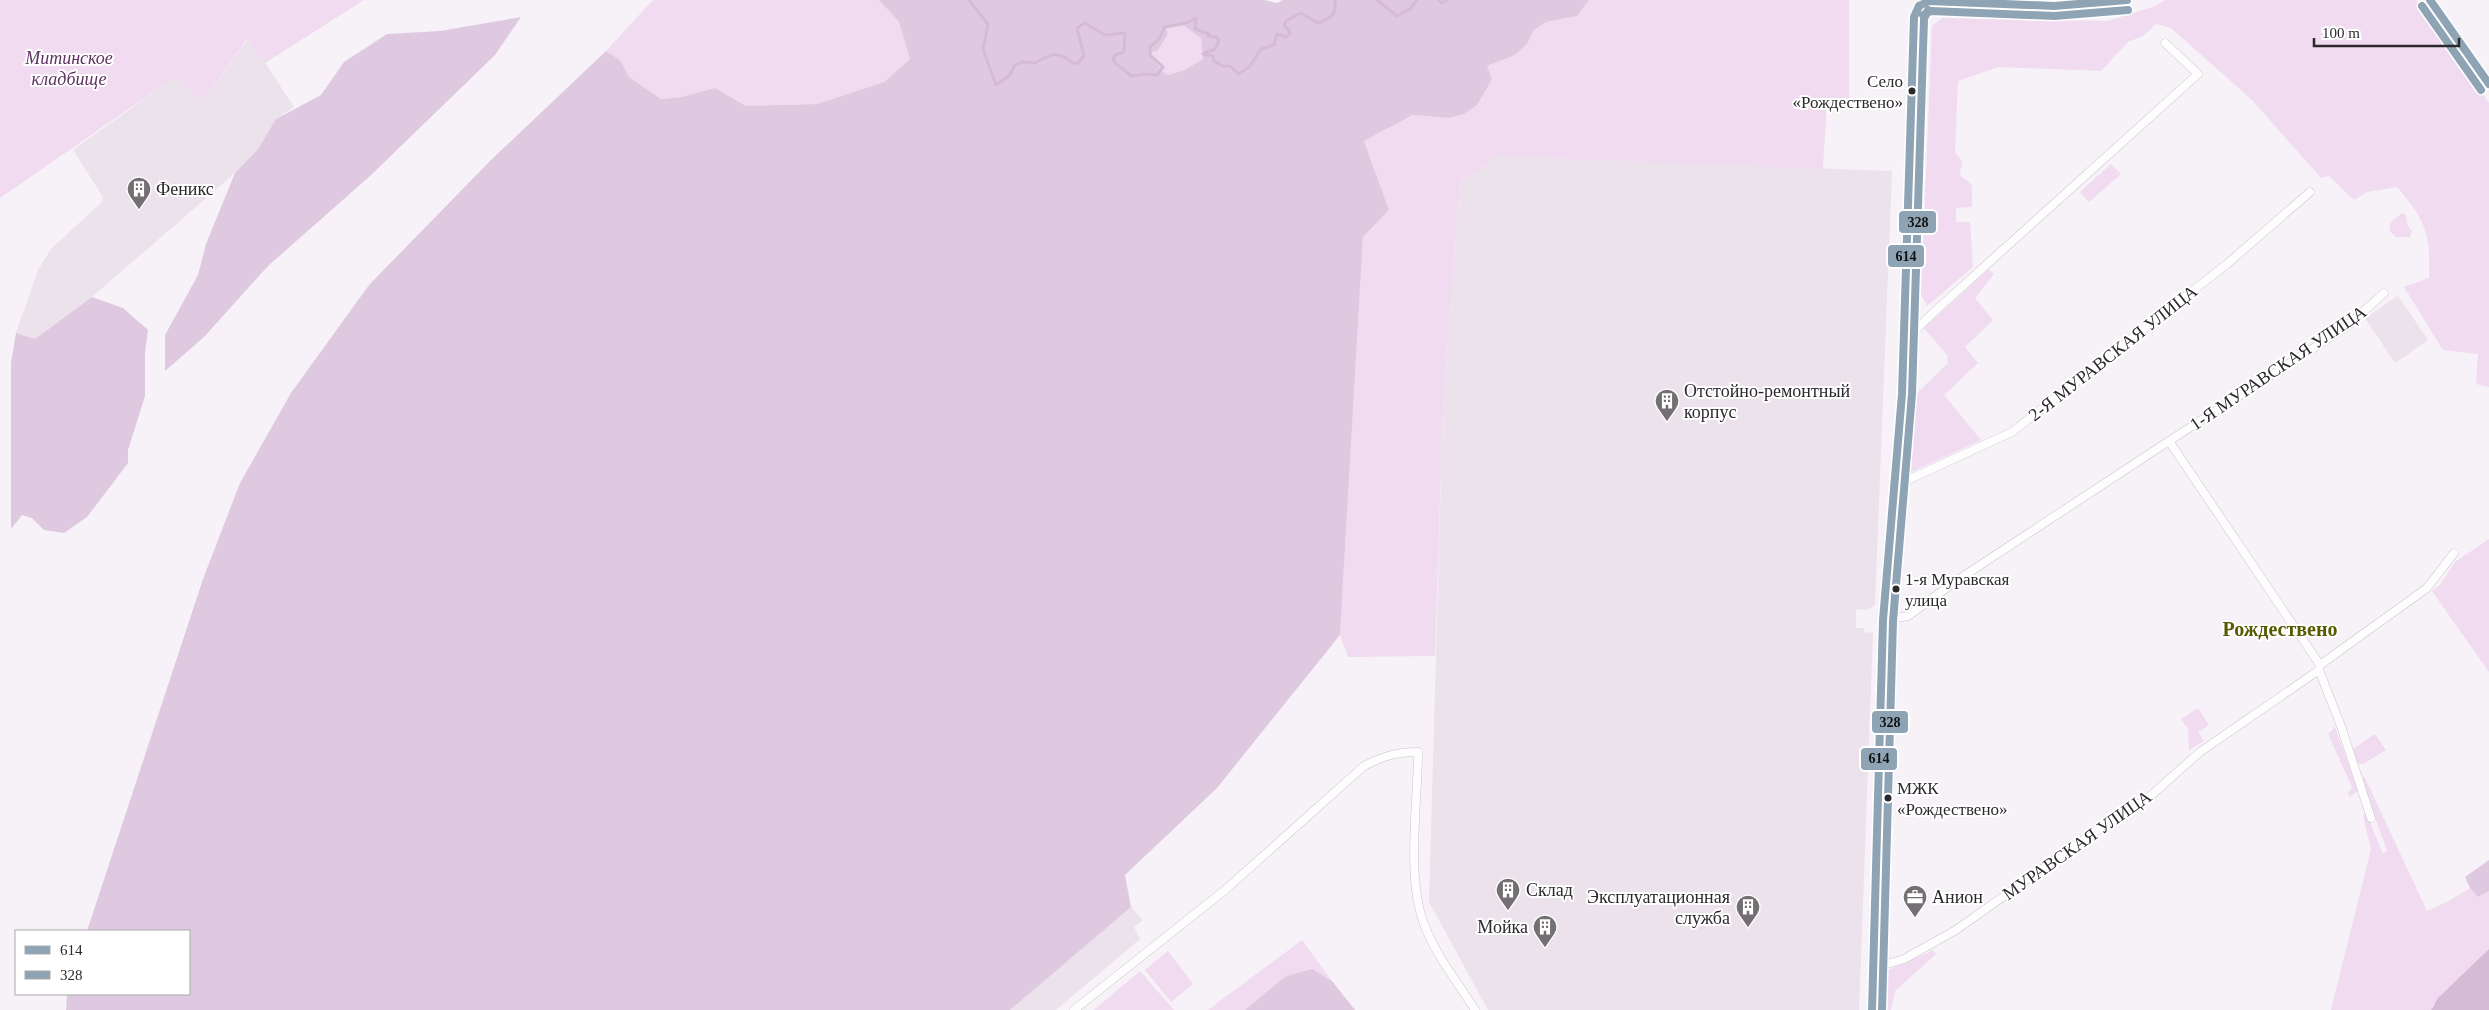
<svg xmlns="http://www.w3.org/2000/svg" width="2489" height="1010" viewBox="0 0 2489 1010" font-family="'Times New Roman',serif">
	<rect width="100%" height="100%" fill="#f7f2f7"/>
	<g fill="#ebe2eb">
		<path d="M249 38 294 107 276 119 258 149 235 173 92 297 35 339 16 333 38 270 51 249 101 203 103 197 73 150 175 77 203 101Z"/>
		<path d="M1499 156 1892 171 1875 605 1867 610 1856 609V628H1864V632L1873 633 1859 1010H1488L1429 902 1443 407 1460 182Z"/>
		<path d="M2398 296 2428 340 2395 363 2365 318Z"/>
		<path d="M1131 907 1143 920 1134 927 1140 939 1056 1010H1010Z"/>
	</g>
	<g fill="#f0dbf0">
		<path d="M0 0H364L265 63 248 38 203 101 175 77 0 198Z"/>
		<path d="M653 0H879L899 22 910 59 884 82 817 104 746 106 715 88 682 97 661 99 629 77 620 60 606 51Z"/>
		<path d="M1589 0H1849V98H1827L1823 169 1499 156 1460 182 1443 407 1435 656 1348 657 1340 635 1363 237 1389 210 1364 141 1414 115 1449 118 1464 114 1477 105 1486 66 1515 55 1527 44 1534 30 1546 22 1577 16Z"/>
		<path d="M2165 0H2416L2489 103V387L2476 384 2478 354 2443 350 2404 287 2429 278C2431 235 2426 220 2397 187L2367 192 2354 200 2329 176 2321 178 2252 100 2171 28 2156 24 2143 36 2128 42 2101 71 1998 67 1958 81 1955 152 1962 161 1960 175 1972 185V207L1956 208V222H1970L1973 267 1927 306 1921 295 1932 26 1942 18 2107 21 2153 7Z"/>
		<path d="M1181 24 1201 38 1203 59 1184 70 1168 75 1163 72 1149 53 1157 51 1165 27Z"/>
		<path d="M2111 164 2121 174 2089 202 2080 192Z"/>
		<path d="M2402 213 2406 215C2407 223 2406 225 2412 231L2410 237H2396L2389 230 2391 222Z"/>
		<path d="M1989 269 1994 274 1975 298 1993 320 1965 347 1978 363 1944 395 1981 440 1905 475 1913 401 1919 391 1948 363 1947 355 1924 328Z"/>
		<path d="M2489 539V672L2432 591 2440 585 2455 562Z"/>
		<path d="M2198 708 2209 725 2198 732 2204 741 2189 750 2188 729 2181 719Z"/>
		<path d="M2335 727 2358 791 2350 797 2348 793 2352 787 2328 734Z"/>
		<path d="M2375 734 2386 750 2363 764 2357 763 2353 749Z"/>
		<path d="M2364 776 2427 911 2449 901 2470 888 2478 897 2489 891V949L2432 1006 2431 1010H2331L2371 849 2363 816 2366 813 2383 854 2387 851 2362 780Z"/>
		<path d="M1302 940 1332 981 1312 969 1286 976 1245 1010H1208Z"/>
		<path d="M1933 950 1936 954 1895 991 1891 1010H1881L1882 975C1897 963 1917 959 1933 950Z"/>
		<path d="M1168 951 1193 984 1171 1002 1145 970Z"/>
		<path d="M1140 971 1174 1010H1094Z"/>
	</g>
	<g fill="#dfc9e0" fill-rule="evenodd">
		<path d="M879 0H1264L1277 3 1283 0H1589L1577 16 1546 22 1534 30 1527 44 1515 55 1487 66 1492 79 1477 105 1464 114 1449 118 1413 115 1364 141 1389 210 1363 237 1340 635 1217 788 1125 875 1131 907 1010 1010H66L67 994H189V931H87L203 579 240 483 291 393 369 285 491 160 606 51 620 60 629 77 661 99 682 97 715 88 746 106 817 104 884 82 910 59 899 22ZM1181 24 1201 38 1203 59 1184 70 1168 75 1163 72 1149 53 1157 51 1168 34 1165 27Z"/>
		<path d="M521 17 495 55 370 176 268 266 204 337 165 371V335L198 275 206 244 235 173 258 149 276 119 321 95 344 62 387 34 440 31Z"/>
		<path d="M92 297 123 308 148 330 145 353V396L128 450V463L87 517 64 533 44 530 32 518 22 515 11 529V363L16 333 35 339Z"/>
		<path d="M2489 860V891L2478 897 2470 888 2465 877Z"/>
		<path d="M1312 969 1332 981 1355 1010H1245L1286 976Z"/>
	</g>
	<path fill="#d6bbd6" d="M2489 949V1010H2431L2438 998Z"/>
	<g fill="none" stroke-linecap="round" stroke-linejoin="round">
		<g stroke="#d6bbd6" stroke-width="3">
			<path d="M969 0 988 24 983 49 996 85 1009 76 1015 65 1022 62 1035 63C1050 54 1058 50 1073 63H1078L1084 56 1077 28 1085 23 1105 35 1125 33 1124 52 1115 55 1113 59 1115 63 1131 76 1144 74 1157 75 1163 67 1150 55V47L1159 39 1165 27 1186 23 1196 18 1195 29 1209 34 1208 36 1217 37 1219 41 1215 49 1203 54 1213 56 1214 61 1223 66H1230L1239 74 1250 66 1261 49 1274 45 1277 34 1286 37 1289 35 1290 32 1284 25 1286 21 1301 13 1318 23C1331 18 1337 15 1335 0"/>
			<path d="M1377 0 1397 16 1410 9 1417 0"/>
			<path d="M1439 0 1442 3 1448 0"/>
		</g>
		<defs>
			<g id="street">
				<path d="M2430 0 2489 84"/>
				<path d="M1904 345 1907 338 1934 312 2198 74 2165 43"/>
				<path d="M2169 441 2320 665 2319 670 2341 726 2371 818"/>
				<path d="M1895 483 1910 479 2012 432 2227 264 2310 192"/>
				<path d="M1883 620 1908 616 1956 581 2169 441 2346 327 2384 293"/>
				<path d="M2320 665 2427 588 2454 553"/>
				<path d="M1874 968 1904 959 1956 930 2090 835 2147 799 2200 752 2319 670"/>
				<path d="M1074 1010 1225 890 1364 766C1383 756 1397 752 1418 752 1418 803 1406 876 1424 924 1435 954 1458 983 1475 1010"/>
				<path d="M1872 1010 1883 620 1902 394 1914 17 1919 6 1929 1C1995 4 2063 12 2127 0"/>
			</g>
		</defs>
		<use href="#street" stroke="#c8c4c8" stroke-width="9"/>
		<use href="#street" stroke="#fefdfe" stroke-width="8"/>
		<defs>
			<g id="bus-1">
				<path d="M2430 0 2489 84"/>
				<path d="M1919 6 1929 1 2054 6 2127 0"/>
				<path d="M1872 1010 1883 620 1902 394 1914 17 1919 6"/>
			</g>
			<g id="bus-2">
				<path d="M2422 6 2481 90"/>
				<path d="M1923 15 1931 11 2054 16 2128 10"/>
				<path d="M1882 1010 1893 621 1912 394 1924 19 1928 10"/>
			</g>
		</defs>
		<use href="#bus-1" stroke="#fff" stroke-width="11"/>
		<use href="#bus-2" stroke="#fff" stroke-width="11"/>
		<use href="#bus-1" stroke="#8ea4b5" stroke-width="8"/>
		<use href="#bus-2" stroke="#8ea4b5" stroke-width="8"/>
	</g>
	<defs>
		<symbol id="building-pin" viewBox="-11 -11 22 30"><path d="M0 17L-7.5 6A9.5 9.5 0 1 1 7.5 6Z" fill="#736f73" stroke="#fff"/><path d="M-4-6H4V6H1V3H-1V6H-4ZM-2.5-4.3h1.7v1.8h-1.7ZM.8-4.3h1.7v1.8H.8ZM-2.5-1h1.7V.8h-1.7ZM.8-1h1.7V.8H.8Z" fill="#fff"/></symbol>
		<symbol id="office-pin" viewBox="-11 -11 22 30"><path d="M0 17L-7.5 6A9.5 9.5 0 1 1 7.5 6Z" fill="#736f73" stroke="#fff"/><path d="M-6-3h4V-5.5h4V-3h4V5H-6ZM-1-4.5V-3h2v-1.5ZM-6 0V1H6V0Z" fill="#fff"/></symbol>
	</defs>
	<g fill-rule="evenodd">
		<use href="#building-pin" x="125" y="175" width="28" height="38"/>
		<use href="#building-pin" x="1653" y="387" width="28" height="38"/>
		<use href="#building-pin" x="1494" y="876" width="28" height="38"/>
		<use href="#office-pin" x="1901" y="883" width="28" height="38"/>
		<use href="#building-pin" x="1734" y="893" width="28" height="38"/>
		<use href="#building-pin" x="1531" y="913" width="28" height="38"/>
	</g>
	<g fill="#2c292c" stroke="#fff" stroke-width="2">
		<circle cx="1912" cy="91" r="4.5"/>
		<circle cx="1896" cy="589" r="4.5"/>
		<circle cx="1888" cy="798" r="4.5"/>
	</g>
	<g text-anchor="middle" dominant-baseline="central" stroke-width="4" stroke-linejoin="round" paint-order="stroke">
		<g font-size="17" fill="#2c292c" stroke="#fff" text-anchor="start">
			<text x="1903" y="81" text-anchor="end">Село<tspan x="1903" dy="21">«Рождествено»</tspan></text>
			<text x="1905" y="579">1-я Муравская<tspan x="1905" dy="21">улица</tspan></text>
			<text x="1897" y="788">МЖК<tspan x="1897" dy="21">«Рождествено»</tspan></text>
		</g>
		<g font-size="18" font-style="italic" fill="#5f3161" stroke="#fff">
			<text x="69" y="58">Митинское<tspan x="69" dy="21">кладбище</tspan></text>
		</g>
		<g font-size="18" fill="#2c292c" stroke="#fff" text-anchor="start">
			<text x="156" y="189">Феникс</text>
			<text x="1684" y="391">Отстойно-ремонтный<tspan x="1684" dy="21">корпус</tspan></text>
			<text x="1526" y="890">Склад</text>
			<text x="1730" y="897" text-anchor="end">Эксплуатационная<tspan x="1730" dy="21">служба</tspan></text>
			<text x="1932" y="897">Анион</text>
			<text x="1528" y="927" text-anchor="end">Мойка</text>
		</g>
		<g font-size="18" fill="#2c292c" stroke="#fff">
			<text transform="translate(2113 353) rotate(-38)">2-Я МУРАВСКАЯ УЛИЦА</text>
			<text transform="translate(2278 368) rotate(-34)">1-Я МУРАВСКАЯ УЛИЦА</text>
			<text transform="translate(2077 845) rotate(-35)">МУРАВСКАЯ УЛИЦА</text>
		</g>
		<g font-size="20" font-weight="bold" fill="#575a00" stroke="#fff">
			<text x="2280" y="629">Рождествено</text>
		</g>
	</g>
	<g stroke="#fff" stroke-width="2">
		<rect x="1898" y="210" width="39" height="24" rx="5" fill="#8ea4b5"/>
		<rect x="1887" y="244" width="38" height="24" rx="5" fill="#8ea4b5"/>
		<rect x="1871" y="710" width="38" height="24" rx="5" fill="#8ea4b5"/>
		<rect x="1860" y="747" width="38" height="24" rx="5" fill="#8ea4b5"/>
	</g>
	<g font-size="14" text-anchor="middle" font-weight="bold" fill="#111">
		<text x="1918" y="227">328</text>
		<text x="1906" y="261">614</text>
		<text x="1890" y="727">328</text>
		<text x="1879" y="763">614</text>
	</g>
	<rect x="15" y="930" width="175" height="65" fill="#ffffff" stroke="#aba9ab"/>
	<rect x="25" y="946" width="25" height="8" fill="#8ea4b5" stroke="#aba9ab"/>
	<text x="60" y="955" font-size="15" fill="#2c292c">614</text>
	<rect x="25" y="971" width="25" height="8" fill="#8ea4b5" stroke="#aba9ab"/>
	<text x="60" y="980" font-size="15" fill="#2c292c">328</text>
	<path d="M2314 38v8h145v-8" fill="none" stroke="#2c292c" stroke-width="2.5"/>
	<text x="2322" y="38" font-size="15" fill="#2c292c" stroke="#ffffff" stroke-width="4" paint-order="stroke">100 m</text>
</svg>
